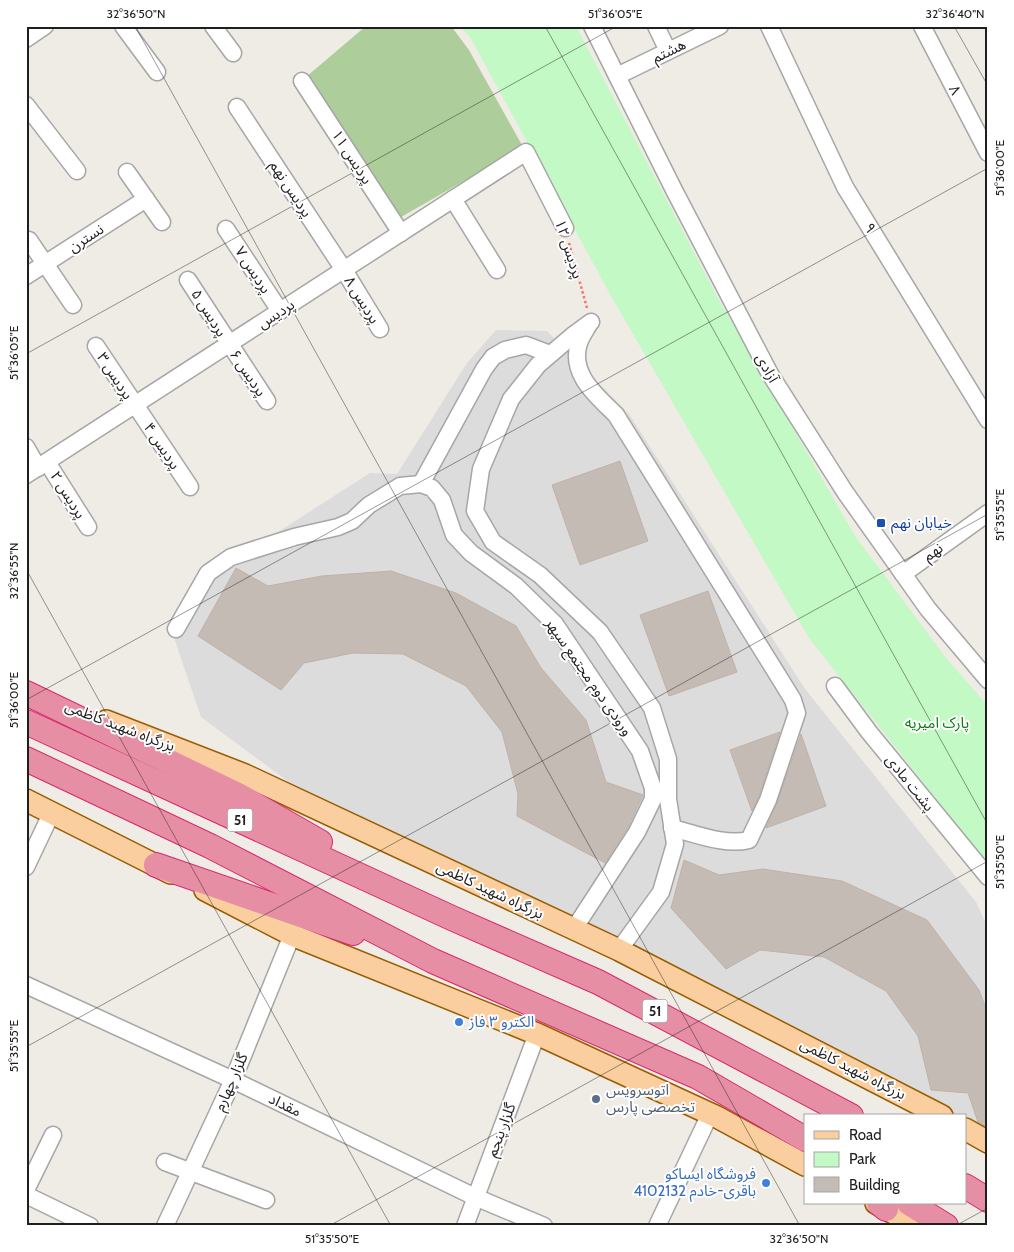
<svg xmlns="http://www.w3.org/2000/svg" width="1014" height="1252" viewBox="0 0 1014 1252" font-family="Cabin,'Noto Sans Arabic',sans-serif">
	<rect width="100%" height="100%" fill="#efebe5"/>
	<path fill="#dddcdc" d="M496 330 547 331 629 414 805 689 976 902 988 928V1138L965 1126V1116H945L574 929 290 783 201 717 171 629 202 573 232 548 278 532 370 473 397 474 467 363Z"/>
	<path fill="#adce9b" d="M366 26H451L469 50 523 147 396 220 306 77Z"/>
	<path fill="#c3f9c4" d="M459 26H576L715 293 855 536 946 658 988 706V864L809 638 611 296 470 37Z"/>
	<g fill="#c4bbb5" stroke="#c1b1a8">
		<path d="M620 461 648 541 580 565 552 485Z"/>
		<path d="M236 568 268 586 322 576 391 571 456 593 516 626 541 668 586 720 606 782 643 795 628 827 605 863 517 816 518 794 502 732 466 686 403 654 353 653 304 663 281 690 198 636Z"/>
		<path d="M708 591 737 672 669 696 640 615Z"/>
		<path d="M780 732 759 796 752 811 730 750Z"/>
		<path d="M801 734 826 806 766 828 777 803Z"/>
		<path d="M684 860 719 875 763 869 842 881 927 920 979 990 988 1014V1128L978 1122 968 1093 931 1090 918 1036 886 991 824 957 760 950 726 969 671 908Z"/>
	</g>
	<g fill="none" stroke-linecap="round" stroke-linejoin="round">
		<defs>
			<g id="minor">
				<path d="M123 26 157 72"/>
				<path d="M213 26 233 53"/>
				<path d="M592 26 674 190 770 374 845 492 928 609 988 680"/>
				<path d="M656 26 668 51"/>
				<path d="M769 26 845 187 988 420"/>
				<path d="M922 26 988 153"/>
				<path d="M26 39 45 26"/>
				<path d="M617 76 720 26"/>
				<path d="M302 81 401 233"/>
				<path d="M26 105 77 171"/>
				<path d="M237 107 344 270 380 329"/>
				<path d="M127 172 162 222"/>
				<path d="M453 199 497 270"/>
				<path d="M226 229 280 311"/>
				<path d="M29 240 73 305"/>
				<path d="M26 276 146 199"/>
				<path d="M188 280 267 401"/>
				<path d="M591 322 572 336 538 365 511 399 481 469 475 511 493 542 540 575 600 632 652 708 668 759V799L675 844 661 892 619 950"/>
				<path d="M588 326C585 331 581 337 579 343 569 374 597 396 616 415L782 682 793 700 797 713 768 800 749 840C725 846 696 834 672 828"/>
				<path d="M96 346 190 487"/>
				<path d="M26 447 38 468"/>
				<path d="M47 462 88 527"/>
				<path d="M26 475 526 152 565 228"/>
				<path d="M421 484 484 369 493 357 505 350 526 345 550 354"/>
				<path d="M903 574 988 513"/>
				<path d="M176 629 208 573 231 557 294 537 338 527 352 521 369 505 400 486 421 484 432 488 442 500 454 535 471 553 516 586 555 624 640 751 653 788V799L637 832 574 929"/>
				<path d="M835 686 869 732 988 877"/>
				<path d="M26 867 52 812"/>
				<path d="M26 985 233 1080 475 1197 544 1226"/>
				<path d="M165 1162 266 1200"/>
				<path d="M26 1190 53 1135"/>
				<path d="M26 1195 90 1226"/>
				<path d="M165 1226 233 1080 292 935"/>
				<path d="M465 1226 537 1034"/>
				<path d="M657 1226 710 1114"/>
			</g>
			<g id="major">
				<path d="M106 721 245 775 619 950 942 1116"/>
				<path d="M26 800 171 873"/>
				<path d="M205 890 292 935 537 1034 717 1117 805 1165"/>
				<path d="M965 1129 988 1142"/>
				<path d="M876 1203 916 1226"/>
			</g>
			<g id="highway">
				<path d="M26 693 238 795 320 842"/>
				<path d="M26 722 454 919 598 982 851 1116"/>
				<path d="M26 759 210 846 433 961 698 1077 805 1139"/>
				<path d="M156 865 353 933"/>
				<path d="M965 1186 988 1200"/>
				<path d="M879 1203 886 1209"/>
				<path d="M909 1203 946 1226"/>
			</g>
		</defs>
		<use href="#minor" stroke="#a6a6a6" stroke-width="19"/>
		<use href="#major" stroke="#975d02" stroke-width="24"/>
		<use href="#highway" stroke="#d8276f" stroke-width="26"/>
		<path stroke="#f8746e" stroke-width="2.5" stroke-dasharray="2.5 2.5" stroke-linecap="butt" d="M569 243 587 308"/>
		<use href="#minor" stroke="#fff" stroke-width="16"/>
		<use href="#major" stroke="#face9f" stroke-width="21"/>
		<use href="#highway" stroke="#e68ea4" stroke-width="24"/>
	</g>
	<path fill="none" stroke="#1f1f1f" stroke-width="1" stroke-opacity="0.45" d="M135 26 800 1226M545 26 988 825M954 26 988 86M26 354 617 26M26 569 391 1226M26 700 988 168M26 1047 988 514M329 1226 988 861M955 1226 988 1208"/>
	<rect fill="#1a4fb4" stroke="#fff" stroke-width="2" x="876" y="518" width="10" height="10" rx="2.5"/>
	<g fill="#3f7fe0" stroke="#fff" stroke-width="2">
		<circle cx="459" cy="1022" r="5"/>
		<circle cx="766" cy="1183" r="5"/>
	</g>
	<circle fill="#5c6f8a" stroke="#fff" stroke-width="2" cx="596" cy="1099" r="5"/>
	<g text-anchor="middle" dominant-baseline="central" stroke-width="4" stroke-linejoin="round" paint-order="stroke">
		<g fill="#fff" stroke="#626262" stroke-width="1">
			<rect x="227.5" y="808.5" width="25" height="23" rx="4"/>
			<rect x="642.5" y="999.5" width="25" height="23" rx="4"/>
		</g>
		<g font-size="14" font-weight="bold" fill="#1f1f1f">
			<text x="240" y="820">51</text>
			<text x="655" y="1011">51</text>
		</g>
		<g font-size="15" fill="#1f1f1f" stroke="#fff">
			<text transform="translate(669 51) rotate(-26)">هشتم</text>
			<text transform="translate(955 90) rotate(62)">۸</text>
			<text transform="translate(352 157) rotate(57)">پردیس ۱۱</text>
			<text transform="translate(291 189) rotate(57)">پردیس نهم</text>
			<text transform="translate(870 228) rotate(58)">۹</text>
			<text transform="translate(86 238) rotate(-33)">نسترن</text>
			<text transform="translate(569 249) rotate(72)">پردیس ۱۲</text>
			<text transform="translate(253 270) rotate(57)">پردیس ۷</text>
			<text transform="translate(362 300) rotate(58)">پردیس ۸</text>
			<text transform="translate(209 313) rotate(58)">پردیس ۵</text>
			<text transform="translate(276 314) rotate(-33)">پردیس</text>
			<text transform="translate(767 368) rotate(61)">آزادی</text>
			<text transform="translate(248 373) rotate(56)">پردیس ۶</text>
			<text transform="translate(115 376) rotate(57)">پردیس ۳</text>
			<text transform="translate(162 446) rotate(56)">پردیس ۴</text>
			<text transform="translate(68 495) rotate(58)">پردیس ۲</text>
			<text transform="translate(933 552) rotate(-36)">نهم</text>
			<text transform="translate(589 677) rotate(55)">ورودی دوم مجتمع سپهر</text>
			<text transform="translate(120 726) rotate(21)">بزرگراه شهید کاظمی</text>
			<text transform="translate(910 783) rotate(51)">پشت مادی</text>
			<text transform="translate(490 890) rotate(25)">بزرگراه شهید کاظمی</text>
			<text transform="translate(853 1069) rotate(27)">بزرگراه شهید کاظمی</text>
			<text transform="translate(231 1082) rotate(-66)">گلزار چهارم</text>
			<text transform="translate(285 1105) rotate(26)">مقداد</text>
			<text transform="translate(501 1130) rotate(-69)">گلزار پنجم</text>
		</g>
		<g font-size="15" fill="#164399" stroke="#fff" text-anchor="start">
			<text x="891" y="523">خیابان نهم</text>
		</g>
		<g font-size="15" fill="#0d7c10" stroke="#fff">
			<text x="937" y="723">پارک امیریه</text>
		</g>
		<g font-size="15" fill="#366cbe" stroke="#fff" text-anchor="start">
			<text x="469" y="1022">الکترو ۳ فاز</text>
			<text x="756" y="1174" text-anchor="end">فروشگاه ایساکو<tspan x="756" dy="17">باقری-خادم 4102132</tspan></text>
		</g>
		<g font-size="15" fill="#4e5e75" stroke="#fff" text-anchor="start">
			<text x="606" y="1090">اتوسرویس<tspan x="606" dy="17">تخصصی پارس</tspan></text>
		</g>
	</g>
	<rect width="1014" height="1252" fill="none" stroke="#ffffff" stroke-width="55"/>
	<rect x="804" y="1114" width="162" height="90" fill="#ffffff" stroke="#a5a5a5"/>
	<rect x="814" y="1131" width="25" height="8" fill="#face9f" stroke="#a5a5a5"/>
	<text x="849" y="1140" font-size="15" fill="#1f1f1f">Road</text>
	<rect x="814" y="1152" width="25" height="15" fill="#c3f9c4" stroke="#a5a5a5"/>
	<text x="849" y="1164" font-size="15" fill="#1f1f1f">Park</text>
	<rect x="814" y="1177" width="25" height="15" fill="#c4bbb5" stroke="#a5a5a5"/>
	<text x="849" y="1190" font-size="15" fill="#1f1f1f">Building</text>
	<rect x="28" y="28" width="958" height="1196" fill="none" stroke="#1f1f1f" stroke-width="2"/>
	<g font-size="12" text-anchor="middle" fill="#1f1f1f">
		<text x="136" y="18">32°36'50"N</text>
		<text x="615" y="18">51°36'05"E</text>
		<text x="955" y="18">32°36'40"N</text>
		<text transform="translate(1000 168) rotate(-90)" y="4">51°36'00"E</text>
		<text transform="translate(14 353) rotate(-90)" y="4">51°36'05"E</text>
		<text transform="translate(1000 515) rotate(-90)" y="4">51°35'55"E</text>
		<text transform="translate(14 571) rotate(-90)" y="4">32°36'55"N</text>
		<text transform="translate(14 700) rotate(-90)" y="4">51°36'00"E</text>
		<text transform="translate(1000 862) rotate(-90)" y="4">51°35'50"E</text>
		<text transform="translate(14 1046) rotate(-90)" y="4">51°35'55"E</text>
		<text x="332" y="1243">51°35'50"E</text>
		<text x="799" y="1243">32°36'50"N</text>
	</g>
</svg>
